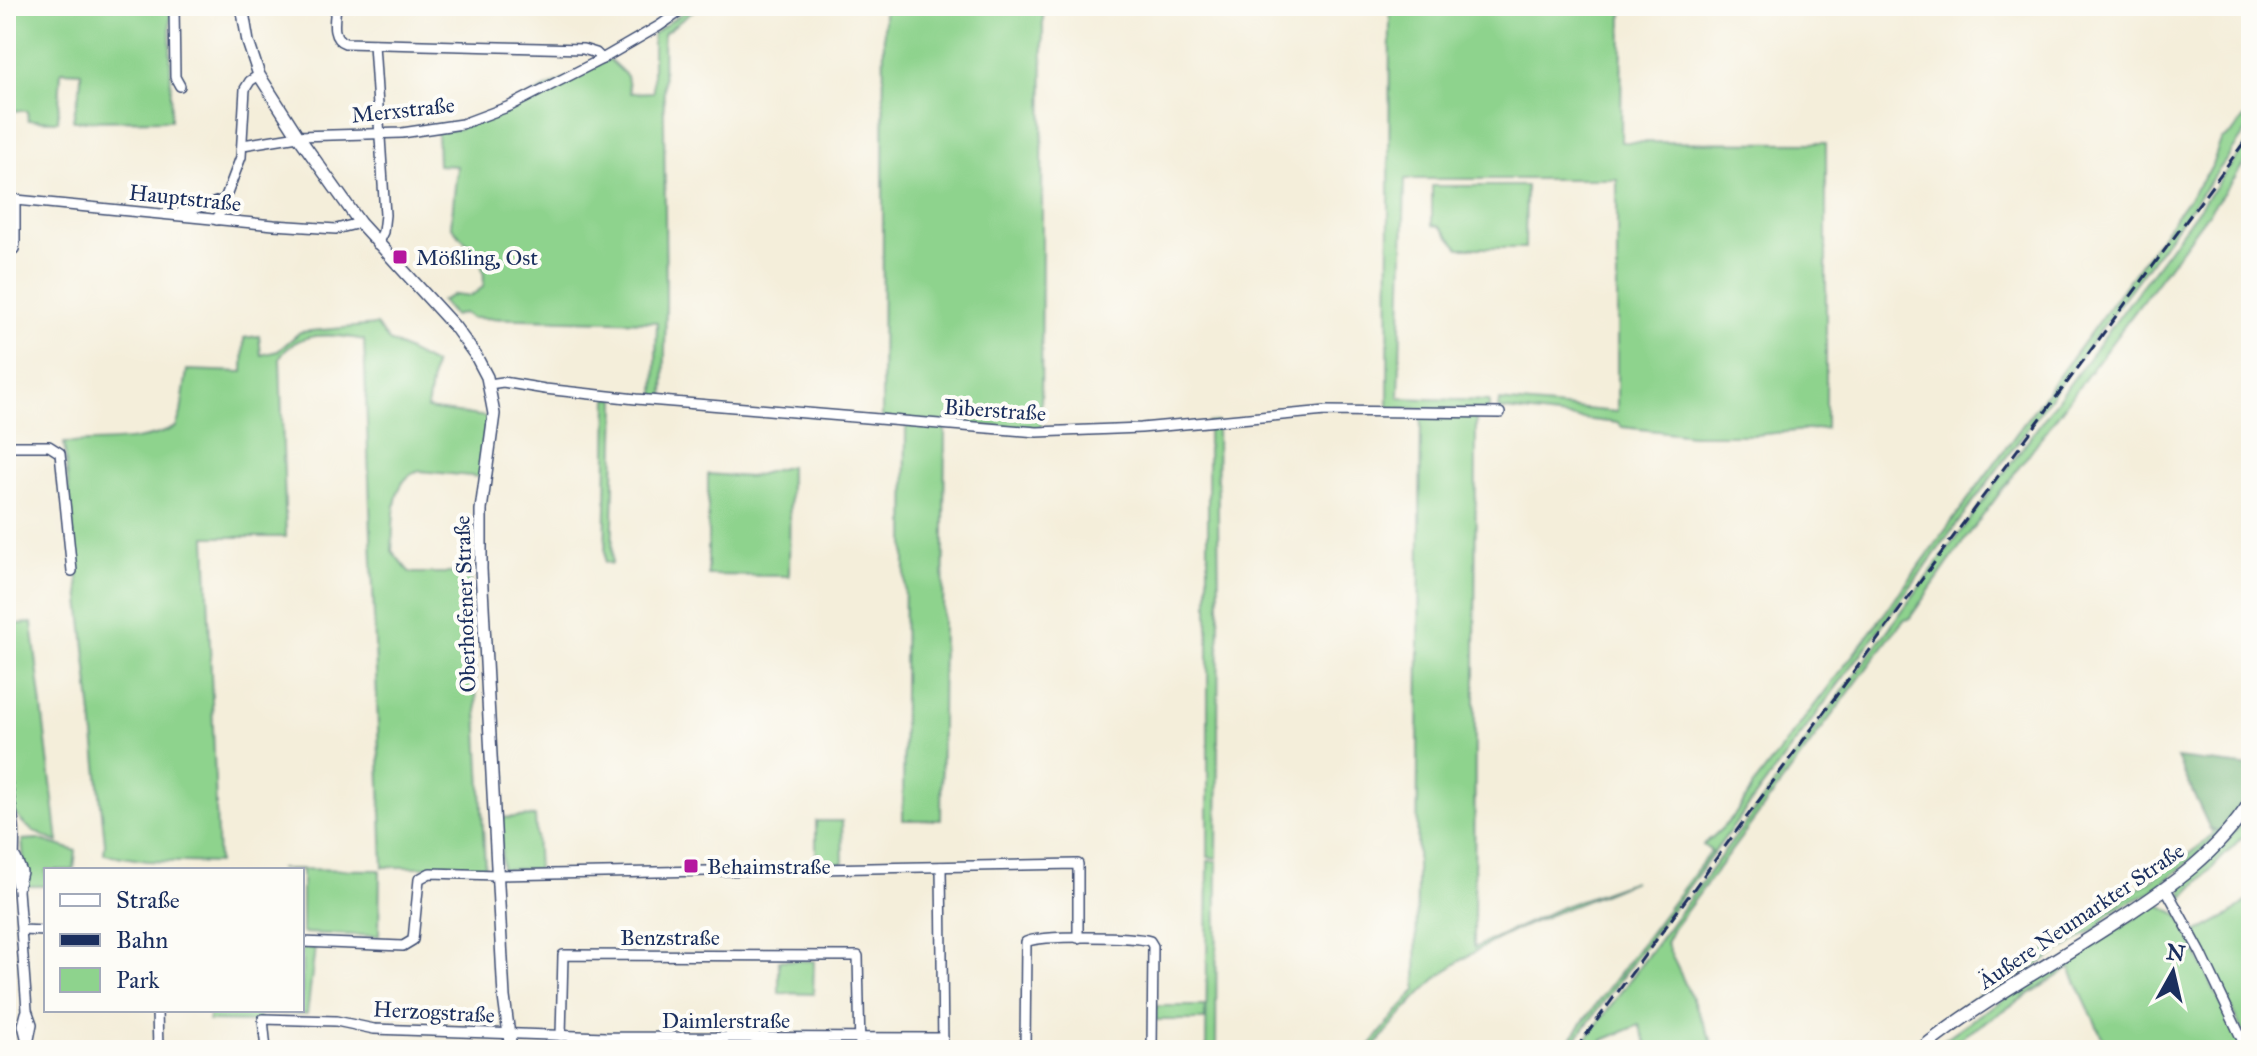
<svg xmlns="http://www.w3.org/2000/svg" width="2257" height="1056" viewBox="0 0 2257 1056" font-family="'IM FELL Great Primer',serif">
	<rect width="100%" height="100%" fill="#fdfcf7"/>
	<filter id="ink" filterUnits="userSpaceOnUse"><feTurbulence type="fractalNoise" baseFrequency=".0125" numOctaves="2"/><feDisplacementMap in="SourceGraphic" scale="16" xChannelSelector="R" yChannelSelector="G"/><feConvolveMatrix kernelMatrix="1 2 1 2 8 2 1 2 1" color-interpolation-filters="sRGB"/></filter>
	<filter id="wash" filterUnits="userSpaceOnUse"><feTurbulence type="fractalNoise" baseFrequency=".006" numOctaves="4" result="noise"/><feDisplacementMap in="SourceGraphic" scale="32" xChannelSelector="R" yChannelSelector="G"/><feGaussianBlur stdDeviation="1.8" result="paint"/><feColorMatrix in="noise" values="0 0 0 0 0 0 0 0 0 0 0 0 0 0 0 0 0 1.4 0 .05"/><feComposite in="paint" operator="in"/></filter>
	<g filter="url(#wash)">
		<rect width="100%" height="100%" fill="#f4eeda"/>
		<g fill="#8ed38d" stroke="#548176" stroke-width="2">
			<path d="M6 6H170L171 120 73 121C75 102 82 93 81 72L61 71 58 121 28 120 27 111 9 110 11 80 6 79Z"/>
			<path d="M692 6H700L663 34 666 302 664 400 655 399 657 322 472 318 463 313 454 316 441 301 455 294 471 296 483 287C488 258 468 247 451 226L457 166 438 165 437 132 457 129 609 59 627 76 630 93 653 92V34Z"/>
			<path d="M884 6H1043L1041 430 882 418Z"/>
			<path d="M1390 6H1622L1621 142 1826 143V428L1755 435H1692L1622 427 1617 423 1498 409 1499 401 1617 412V179H1405L1399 398 1489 401V408L1484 410 1388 408Z"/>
			<path d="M2251 108V124L2226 160 1568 1050H1562L1711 851 1703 845C1723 829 1742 810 1753 786L1887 610 2211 168 2221 140 2233 132Z"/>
			<path d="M2251 138V153L2235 177 1961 545 1909 619 1904 620 1893 633 1673 929 1666 943 1716 1050H1650L1639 1025 1603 1040 1602 1050H1578Z"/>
			<path d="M1432 186H1526L1525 248H1459L1440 226 1432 225Z"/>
			<path d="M376 325 389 341 434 364 427 409 488 417 480 477 420 471C389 477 394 527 392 551L410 573H470L485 867H383L364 340C335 334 297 329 280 358L286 537H206L218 863 147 861 104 854 105 843 64 443C100 441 143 444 176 427L181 413 187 370 243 372 244 338 259 336 261 355 278 351 300 332Z"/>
			<path d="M608 398 616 399 612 564 605 562Z"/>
			<path d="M1421 414H1476L1474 948 1564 906 1634 881C1571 908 1503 929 1447 970 1418 992 1395 1022 1372 1050H1366L1416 990Z"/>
			<path d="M1217 422 1219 608 1217 858 1208 857V423Z"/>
			<path d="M906 424 945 427 941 820H903Z"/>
			<path d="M790 466 789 576 708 575V474L749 477Z"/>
			<path d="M32 623 58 842C44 837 27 830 17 816 1 791 6 661 6 625Z"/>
			<path d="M2251 811V825L2244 835 2181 900 2183 886 2221 849Z"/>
			<path d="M535 816 538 869H502L500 818Z"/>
			<path d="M816 821H842L843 863H816Z"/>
			<path d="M2210 829 2220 833C2198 854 2176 874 2152 891 2135 903 2110 905 2100 926L1939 1027 1937 1023 2183 859 2213 834Z"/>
			<path d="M38 839 76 851 74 870H46V886H26L22 840Z"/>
			<path d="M1208 861H1217L1216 1050H1206Z"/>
			<path d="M279 869 380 870 379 936 302 933V870Z"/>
			<path d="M2251 898V1050L2196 933 2231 914Z"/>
			<path d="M2158 904 2179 915 2243 1050H2108L2070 968 1942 1050H1929L1982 1013Z"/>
			<path d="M302 948H315L307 1014 259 1013 258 1022 209 1021V1010H302Z"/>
			<path d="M779 960 814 961 813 994 779 993Z"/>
			<rect x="1156" y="1006" width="49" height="14"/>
		</g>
		<path fill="#72b578" stroke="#46726b" stroke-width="2" d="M2177 758 2251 767V789L2220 833 2210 829Z"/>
	</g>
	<g filter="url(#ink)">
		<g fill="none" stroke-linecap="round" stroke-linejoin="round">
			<defs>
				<g id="minor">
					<path d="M174 6 175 77 180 86"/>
					<path d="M336 6C335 19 330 38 345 43L583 49 596 53 602 59 659 26 688 6"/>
					<path d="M374 44 385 215 383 232 377 244"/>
					<path d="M243 145 298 136 402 133 462 124 510 106 602 59"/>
					<path d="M6 199 274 225 336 229 360 223"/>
					<path d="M180 213 223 200"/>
					<path d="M217 220 241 157 245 89 250 81 259 75"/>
					<path d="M6 255 14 249 15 243V199"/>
					<path d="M489 384 503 382 545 389 636 399 1037 432 1141 428 1326 411 1500 413"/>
					<path d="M6 446H49L60 453 72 571"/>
					<path d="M6 773C8 791 12 808 14 825 16 848 11 869 18 890L27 1010 32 1024 29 1039"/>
					<path d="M16 858 22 872 18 889"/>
					<path d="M941 867 943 1050"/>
					<path d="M2166 889 2201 953 2247 1050"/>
					<path d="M21 930 46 931"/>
					<path d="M302 942 403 946 413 940 419 879 430 873 497 875 1078 864V938"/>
					<path d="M157 1010 158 1050"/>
					<path d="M26 1013 23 1025 29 1050"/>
					<path d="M561 1036 563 955 858 956 860 1050"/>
					<path d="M683 1037V1050"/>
					<path d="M266 1050 263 1019 336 1021 374 1029 606 1037 943 1038"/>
					<path d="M1025 1050 1026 942C1039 935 1134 936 1150 941L1153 946 1152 1050"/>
				</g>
				<path id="tertiary" d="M242 6 248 42 259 75 298 136 360 223 455 327 476 356 487 377 494 414 481 510V569L504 997 511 1050"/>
				<path id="secondary" d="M1920 1050C1982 1000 2054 963 2120 919 2171 886 2218 853 2251 801"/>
			</defs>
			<use href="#minor" stroke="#3c4c71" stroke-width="12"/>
			<use href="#tertiary" stroke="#3c4c71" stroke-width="14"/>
			<use href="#secondary" stroke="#3c4c71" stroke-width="15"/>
			<use href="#minor" stroke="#fff" stroke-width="9"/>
			<use href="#tertiary" stroke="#fff" stroke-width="11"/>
			<use href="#secondary" stroke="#fff" stroke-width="12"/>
			<path stroke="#1b2f5e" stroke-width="3" stroke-dasharray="12 6" stroke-linecap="butt" d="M1575 1050 2251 133"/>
		</g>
	</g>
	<g fill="#b5179e" stroke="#fdfcf7" stroke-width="3">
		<rect x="392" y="249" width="16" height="16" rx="4"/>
		<rect x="683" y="858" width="16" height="16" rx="4"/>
	</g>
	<g text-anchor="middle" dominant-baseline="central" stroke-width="8" stroke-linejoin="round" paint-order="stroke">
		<g font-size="22" fill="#1b2f5e" stroke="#fdfcf7">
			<text transform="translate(403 110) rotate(-6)">Merxstraße</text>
			<text transform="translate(185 198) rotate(6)">Hauptstraße</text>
			<text transform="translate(995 410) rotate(4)">Biberstraße</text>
			<text transform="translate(465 604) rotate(-92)">Oberhofener Straße</text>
			<text transform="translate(2081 916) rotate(-34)">Äußere Neumarkter Straße</text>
			<text x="670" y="937">Benzstraße</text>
			<text transform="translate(434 1012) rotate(3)">Herzogstraße</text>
			<text x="726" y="1020">Daimlerstraße</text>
		</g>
		<g font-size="22" fill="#1b2f5e" stroke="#fdfcf7" text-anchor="start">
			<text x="416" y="257">Mößling, Ost</text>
			<text x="707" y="866">Behaimstraße</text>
		</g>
	</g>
	<rect width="2257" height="1056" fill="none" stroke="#fdfcf7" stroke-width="32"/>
	<rect x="44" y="868" width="260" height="144" fill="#fdfcf7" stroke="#a3aaba" stroke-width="2"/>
	<rect x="60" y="894" width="40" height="12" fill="#ffffff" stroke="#a3aaba" stroke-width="2"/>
	<text x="116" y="908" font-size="24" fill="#1b2f5e">Straße</text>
	<rect x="60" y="934" width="40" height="12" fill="#1b2f5e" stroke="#a3aaba" stroke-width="2"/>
	<text x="116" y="948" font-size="24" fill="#1b2f5e">Bahn</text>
	<rect x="60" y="968" width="40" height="24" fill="#8ed38d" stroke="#a3aaba" stroke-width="2"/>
	<text x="116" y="988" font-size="24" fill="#1b2f5e">Park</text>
	<g transform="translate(2173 972) rotate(8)" stroke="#fdfcf7" stroke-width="6" paint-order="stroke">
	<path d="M0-6L14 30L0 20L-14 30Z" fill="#1b2f5e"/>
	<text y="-12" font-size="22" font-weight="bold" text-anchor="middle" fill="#1b2f5e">N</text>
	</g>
</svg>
